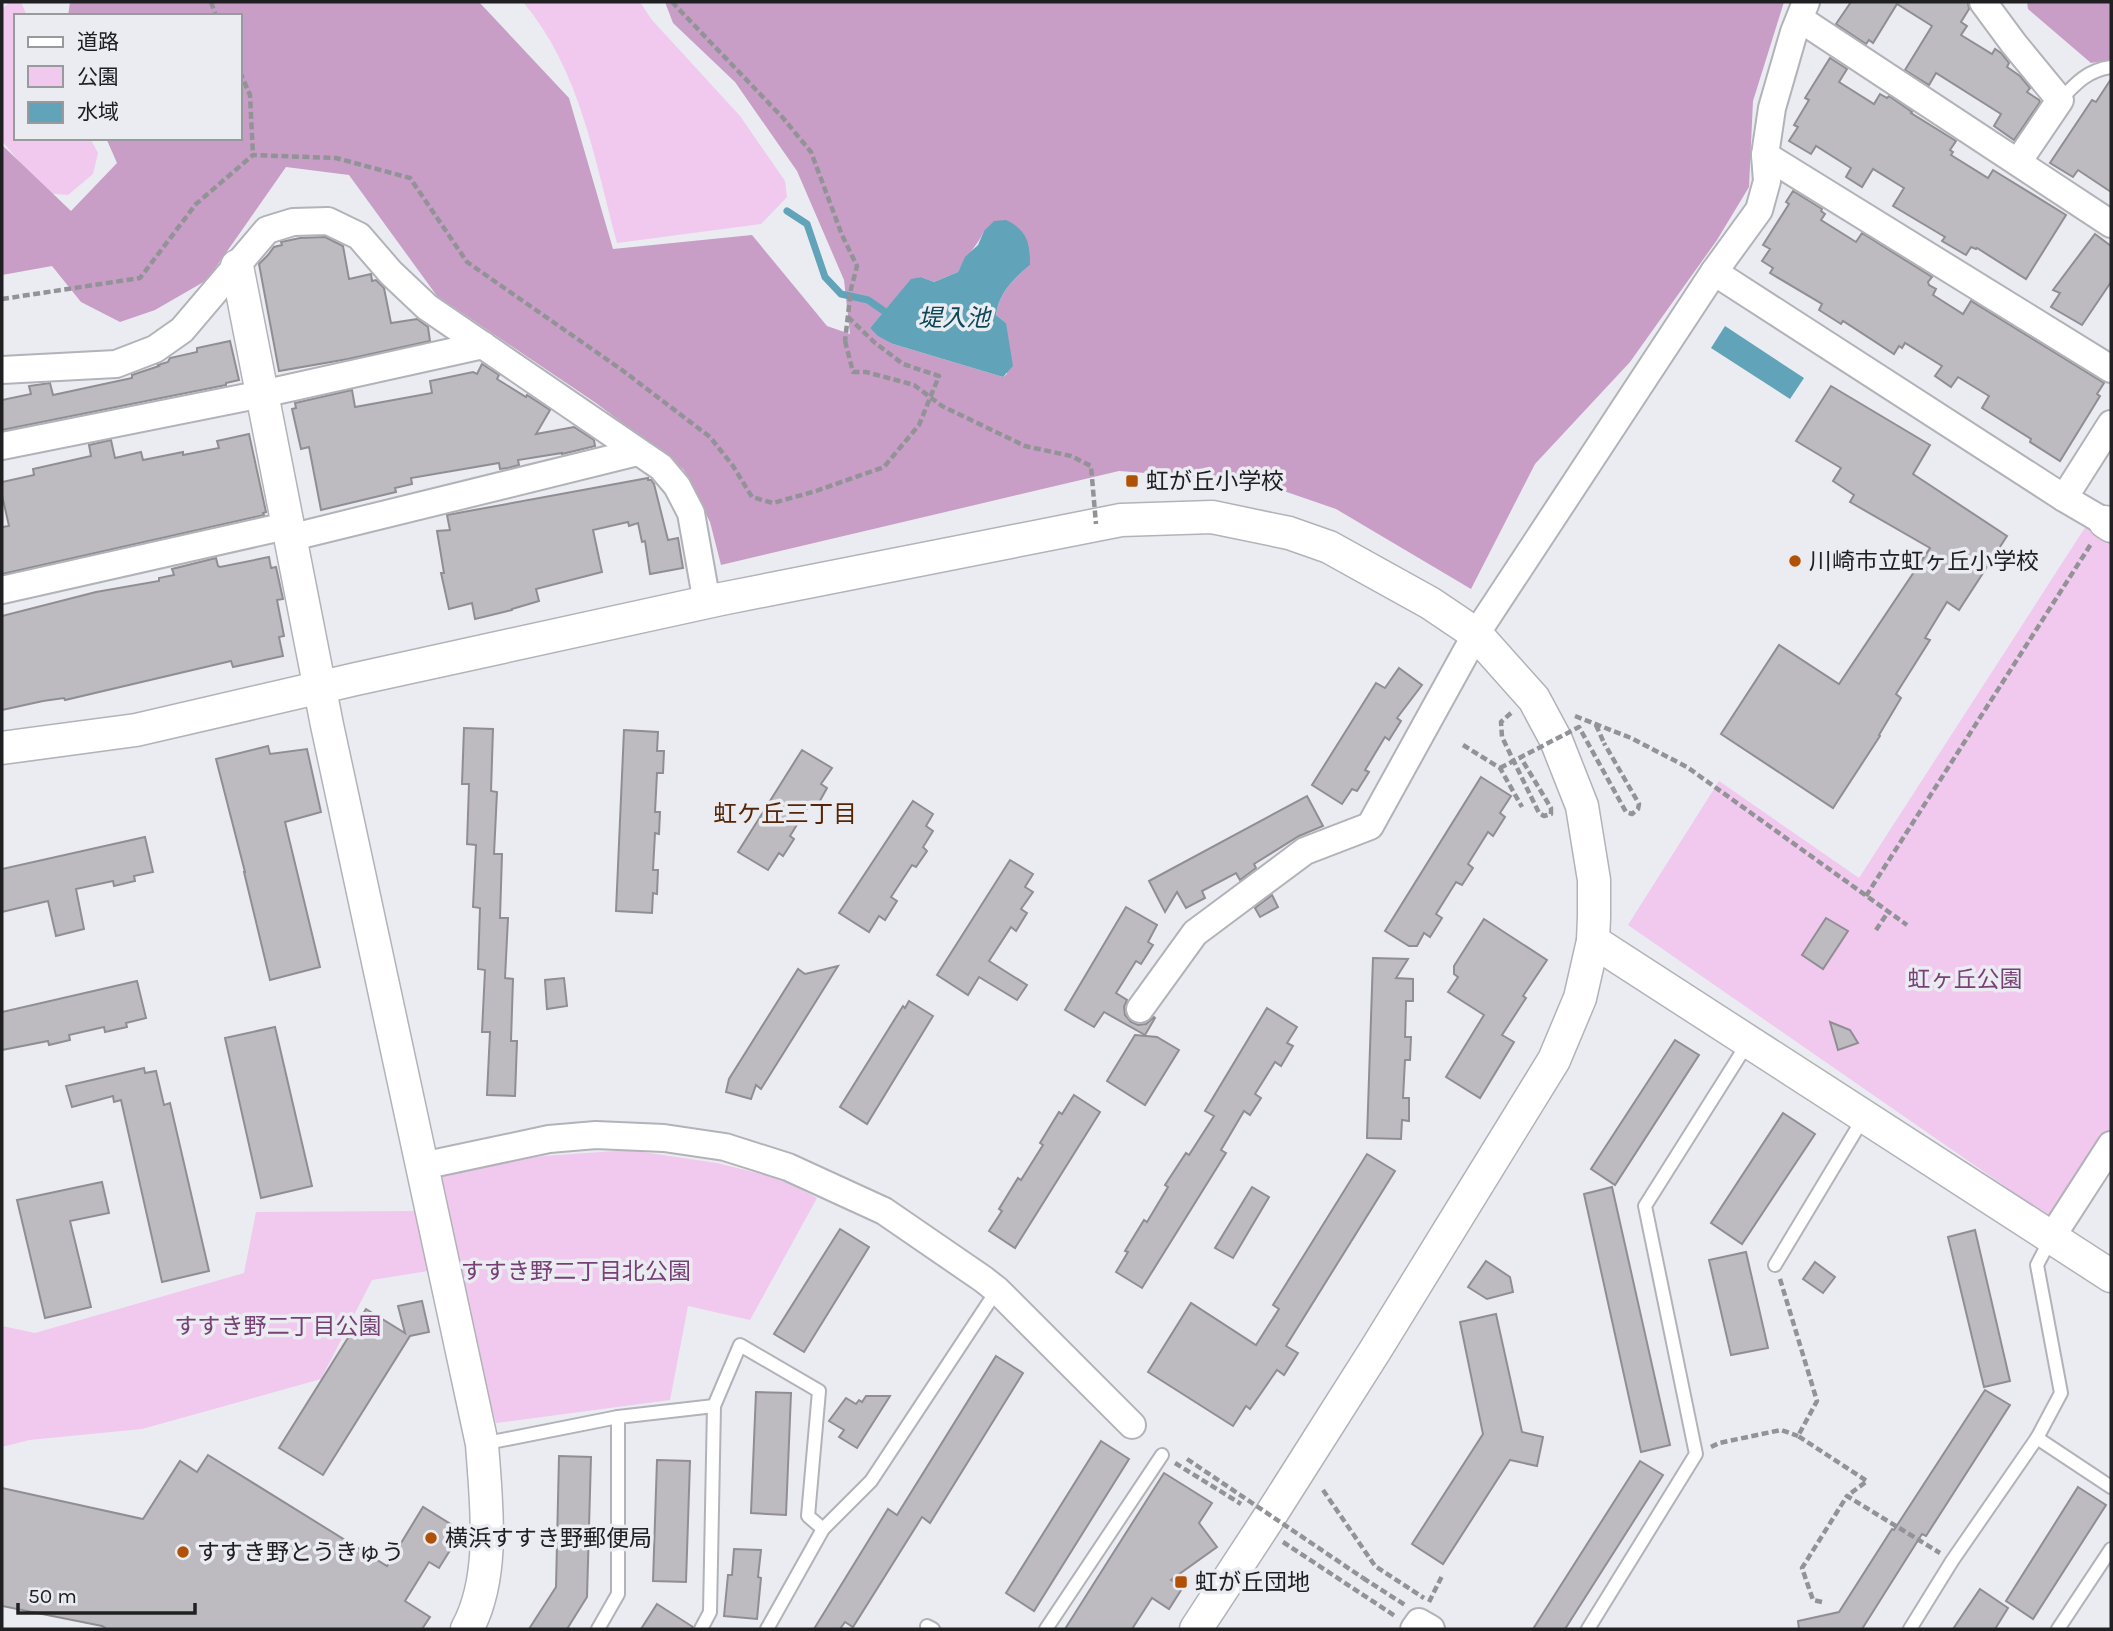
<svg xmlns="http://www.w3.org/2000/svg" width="2113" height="1631" viewBox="0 0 2113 1631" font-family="Karla,'Noto Sans JP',sans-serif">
	<rect width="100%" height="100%" fill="#eaecf1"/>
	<g fill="#f1c8ee">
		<path d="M10 2H21L27 16H16V138H90L98 153 93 174 68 195 45 193 2 141V9Z"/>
		<path d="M523 2H640L652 20 740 116 785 181 787 197 761 224 617 243C595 161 580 69 523 2Z"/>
		<path d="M2086 526 2111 542V1142L2062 1226 1628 925 1719 781 1859 878Z"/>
		<path d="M629 1150 717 1163 781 1179 817 1198 750 1320 688 1306 670 1400 496 1423 459 1290 438 1173 544 1156Z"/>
		<path d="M417 1211 428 1271 372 1280 321 1379 142 1429 29 1440 2 1447V1326L35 1333 244 1273 256 1212Z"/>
	</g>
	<g fill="#c89ec6" fill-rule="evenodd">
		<path d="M70 2H479L569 98 613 249 752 235 827 326 850 334 844 280 797 171 735 82 673 23 665 2H1784L1753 101 1749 187 1717 240 1630 362 1535 464 1471 589 1336 509 1255 481 1119 471 721 565 710 522 683 469 596 403 437 296 349 175 286 167 207 280 155 310 120 322 81 302 52 266 2 275V145L71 211 117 163 106 138H240V16H68ZM984 231 1030 265C1013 279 999 293 996 315L1006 323 1007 374 1003 377 893 344 870 328 911 280 921 277 934 282 958 272C965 256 977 247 984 231Z"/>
		<path d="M2027 2H2111V60L2091 63 2028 9Z"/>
	</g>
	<g fill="#61a3b8">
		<path d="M1006 220C1027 230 1030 242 1030 265 1013 279 999 293 996 315L1006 323 1013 366 1003 377 893 344 878 336 870 328 911 279 921 277 934 282 958 272 965 257 978 245 984 231 994 221Z"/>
		<path d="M1725 326 1804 378 1790 399 1711 348Z"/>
	</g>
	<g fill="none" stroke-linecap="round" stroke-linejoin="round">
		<path stroke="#61a3b8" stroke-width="7" d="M787 211 807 224 825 277 841 294 868 300 884 311"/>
	</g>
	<g fill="#bdbbc0" stroke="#908e93" stroke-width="2">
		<path d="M1851 2H1968L1969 9 1961 22 1967 26 1961 35 1992 54 1995 49 2001 53 2009 63 2007 67 2020 76 2030 88 2027 92 2039 100 2040 102 2014 140 1994 126 2001 114 1936 73 1929 85 1905 70 1932 26 1897 4 1873 43 1869 40 1866 44 1836 24Z"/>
		<path d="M1830 58 1847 69 1839 82 1874 104 1880 94 1887 98 1889 96 1912 112 1911 113 1956 141 1950 150 1953 152 1951 155 1988 178 1993 170 2066 215 2026 279 1977 248 1976 249 1971 247 1966 255 1942 241 1945 237 1893 206 1904 188 1873 169 1862 187 1846 177 1851 168 1816 146 1811 154 1789 141 1798 127 1794 125 1809 100 1805 98Z"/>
		<path d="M2111 79V192L2078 170 2073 177 2050 163 2092 100 2096 102Z"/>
		<path d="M1793 191 1822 209 1821 211 1825 214 1821 220 1856 242 1862 233 1932 277 1928 282 1929 285 1936 289 1933 295 1963 314 1971 301 2104 383 2097 394 2100 396 2060 461 2030 442 2031 439 1982 408 1989 396 1958 377 1951 387 1935 376 1942 366 1905 343 1902 348 1899 346 1894 354 1843 321 1841 324 1819 310 1822 304 1770 273 1773 268 1762 261 1770 249 1763 245 1789 204 1786 202Z"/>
		<path d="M2095 234 2111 246V282L2082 325 2051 307 2060 293 2053 290Z"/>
		<path d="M325 237 343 246 349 279 371 274 372 281 376 280 384 288 391 323 417 319 428 327 430 341 348 359 279 371 259 264 268 255 274 247 282 245 281 242 300 238Z"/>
		<path d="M230 341 239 380 226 383V385L2 430V400L31 394 29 386 50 383 53 395 132 378V375L159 366 158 365 168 362 170 358 197 352V348Z"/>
		<path d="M482 364 499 375 497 379 526 397 527 395 550 410 536 434 574 427 594 440 595 446 562 454V453L518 460 519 465 508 468 500 469 499 463 411 478 412 484 395 488 396 492 321 510 309 447 301 449 292 409 296 408 295 403 352 390 355 407 432 393 430 381 473 372 477 374Z"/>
		<path d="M1831 386 1930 445 1913 474 2007 536 1959 610 1947 602 1925 638 1930 640 1896 694 1901 698 1879 735 1880 736 1833 808 1721 734 1779 645 1839 684 1930 548 1850 502 1854 495 1833 481 1841 468 1796 441Z"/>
		<path d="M249 434 266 512 263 513 264 515 2 574V527L9 526 2 495V482L34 475 33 469 91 456 89 445 111 440 115 458 141 452 143 460 183 452V455L219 448 217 441Z"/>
		<path d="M648 478V480H651L654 484 668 540 678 538 683 568 650 574 645 541 642 542 638 523 629 526 628 522 593 530 602 572 536 589 539 601 512 609V610L475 619 472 603 449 609 441 573H444L437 531 450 530 447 515Z"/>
		<path d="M269 557 271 568 276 567 283 599 277 600 284 636 279 637 283 656 233 667 231 661 65 700 64 698 43 701 2 710V616L96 592 159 581V578L174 575 172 569 216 558 218 566 220 567Z"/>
		<path d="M1399 668 1422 685 1397 718 1401 721 1389 740 1385 737 1365 770 1369 772 1357 791 1352 789 1342 804 1312 785 1376 683 1385 688Z"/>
		<path d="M464 728 493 729 491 791 497 792 494 854H502L500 918H508L505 978 513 979 511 1041H517L515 1096 487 1095 490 1032H482L485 970 478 969 480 908 473 907 476 845 467 844 469 784H462Z"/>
		<path d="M624 730 658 732 657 751H664L663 773H657L655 812H660L659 834 655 833 653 870H658L657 894 653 893 652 913 616 911Z"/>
		<path d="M268 746 270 754 307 749 321 812 285 822 320 967 270 980 244 872H245L216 759Z"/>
		<path d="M802 750 832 768 821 784 827 788 817 806 811 802 790 836 794 839 783 856 779 853 768 870 738 852Z"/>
		<path d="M1481 777 1511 796 1500 813 1505 817 1493 836 1488 832 1468 864 1473 868 1462 885 1456 882 1436 914 1442 918 1430 937 1424 933 1417 946H1409L1385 931Z"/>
		<path d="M1307 796 1323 826 1299 836 1254 864 1256 868 1240 880 1236 873 1202 891 1205 898 1186 908 1177 892 1165 912 1149 881Z"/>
		<path d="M913 801 933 814 926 826 933 831 923 847 927 851 916 867 912 865 891 897 897 901 885 920 879 916 869 932 839 913Z"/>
		<path d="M145 837 153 872 134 876 135 881 114 886 113 881 76 889 84 929 56 936 48 901 2 912V869Z"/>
		<path d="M1010 860 1033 874 1025 887 1033 892 1021 909 1027 913 1016 931 1011 927 989 961 1027 985 1017 1000 979 977 968 995 937 975Z"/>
		<path d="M1272 895 1278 907 1260 917 1255 908Z"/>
		<path d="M1126 907 1157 925 1148 942 1153 945 1141 964 1136 961 1116 993 1127 1000 1124 1007 1125 1015 1131 1022 1138 1025 1146 1024 1154 1017 1155 1018 1145 1035 1104 1012 1094 1027 1065 1010Z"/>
		<path d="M1826 918 1848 931 1823 969 1802 955Z"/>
		<path d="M1484 919 1547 960 1523 996 1526 998 1502 1035 1514 1042 1480 1098 1446 1077 1484 1015 1448 992 1458 977 1454 974V966Z"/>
		<path d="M1373 958 1408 959 1396 978 1413 979V1001H1406L1405 1037H1411L1410 1060H1405L1403 1098H1409V1121L1402 1120 1401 1139 1367 1138Z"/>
		<path d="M838 966 761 1089 756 1085 751 1099 726 1092 729 1079 798 969 805 974Z"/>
		<path d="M564 978 567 1006 547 1009 545 980Z"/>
		<path d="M137 981 146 1018 126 1023 127 1027 105 1032 104 1027 69 1035 70 1040 49 1045 48 1041 2 1050V1012Z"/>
		<path d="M909 1001 933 1016 867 1124 840 1107 903 1006 905 1008Z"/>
		<path d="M1267 1008 1297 1027 1287 1043 1293 1046 1281 1066 1275 1062 1255 1094 1261 1098 1250 1115 1244 1111 1221 1150 1226 1153 1142 1288 1116 1272 1128 1252 1125 1251 1144 1220 1147 1222 1168 1187 1165 1185 1186 1153 1189 1155 1214 1116 1205 1111Z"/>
		<path d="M1830 1022 1850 1030 1858 1043 1838 1050Z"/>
		<path d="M275 1027 312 1186 261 1198 225 1038Z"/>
		<path d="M1135 1035 1157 1037 1179 1050 1145 1105 1107 1081Z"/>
		<path d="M1675 1040 1699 1055 1615 1185 1591 1169Z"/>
		<path d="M144 1068 145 1073 156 1071 164 1105 170 1103 209 1271 162 1282 121 1100 114 1102 113 1096 72 1107 66 1086Z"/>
		<path d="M1074 1095 1100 1112 1015 1248 989 1231 1002 1211 999 1209 1018 1178 1021 1180 1043 1145 1040 1143 1059 1112 1062 1114Z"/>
		<path d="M1783 1113 1815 1134 1742 1244 1711 1223Z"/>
		<path d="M1367 1154 1395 1171 1286 1346 1298 1353 1284 1375 1277 1370 1250 1409 1246 1406 1233 1426 1148 1372 1191 1303 1256 1345 1279 1309 1273 1305Z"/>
		<path d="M102 1182 109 1213 70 1221 91 1307 45 1318 17 1200Z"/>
		<path d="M1252 1187 1269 1197 1233 1258 1215 1248Z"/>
		<path d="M1612 1187 1670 1445 1641 1452 1584 1194Z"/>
		<path d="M840 1229 869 1247 804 1352 774 1334Z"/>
		<path d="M1975 1230 2010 1381 1984 1387 1948 1237Z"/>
		<path d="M1746 1252 1768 1348 1731 1355 1709 1260Z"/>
		<path d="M1486 1261 1510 1277 1513 1292 1487 1299 1468 1287Z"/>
		<path d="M1815 1262 1835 1277 1823 1293 1803 1279Z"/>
		<path d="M422 1301 429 1332 410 1336 323 1475 279 1448 366 1309 405 1333 398 1306Z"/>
		<path d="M1496 1314 1522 1432 1543 1437 1537 1466 1510 1460 1443 1564 1412 1544 1483 1434 1460 1322Z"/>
		<path d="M996 1356 1023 1373 930 1523 922 1517 853 1627 845 1622 840 1629H814L888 1509 897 1515Z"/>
		<path d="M1985 1390 2010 1405 1926 1536 1922 1534 1862 1629H1799L1798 1621 1839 1612 1892 1529 1894 1530Z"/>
		<path d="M756 1392 791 1393 786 1515 751 1513Z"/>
		<path d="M866 1396H890L857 1448 839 1437 844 1430 829 1421 846 1398 856 1404 859 1400 862 1402Z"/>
		<path d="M1101 1441 1129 1459 1034 1611 1006 1593Z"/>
		<path d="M208 1455 387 1566 423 1507 462 1531 439 1568 429 1562 405 1601 430 1617 422 1629H107L102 1626 2 1606V1488L143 1519 180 1461 197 1472Z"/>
		<path d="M559 1456 591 1457 587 1597 567 1629H529L556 1587Z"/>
		<path d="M657 1460 690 1461 686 1582 653 1581Z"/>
		<path d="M1640 1461 1663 1475 1565 1629H1533Z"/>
		<path d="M1164 1473 1212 1503 1199 1523 1217 1547 1171 1580 1183 1587 1169 1609 1152 1598 1132 1629H1065Z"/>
		<path d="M2078 1487 2106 1505 2033 1619 2006 1601Z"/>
		<path d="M734 1549 761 1550 758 1577 761 1578 757 1619 724 1616 728 1575H732Z"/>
		<path d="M1980 1589 2008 1608 1995 1629H1953Z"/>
		<path d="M657 1604 693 1627 692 1629H641Z"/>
	</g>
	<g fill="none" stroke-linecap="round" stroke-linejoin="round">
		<defs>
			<g id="service">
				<path d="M2060 100C2076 83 2088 70 2111 67"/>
				<path d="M1775 1265 1864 1117"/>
				<path d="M2037 1438 2111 1487"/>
				<path d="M482 1444 618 1417 714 1406"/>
				<path d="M927 1626 933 1629"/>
				<path d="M598 1629 618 1594V1417"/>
				<path d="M701 1629 710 1612 714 1406 740 1345 819 1391 808 1516 823 1529"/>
				<path d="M767 1629 823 1529 871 1481 997 1290"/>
				<path d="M1046 1629 1162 1455"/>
				<path d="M1588 1629 1696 1454 1645 1206 1749 1041"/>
				<path d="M1910 1629 1952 1561 2037 1438 2061 1393 2037 1265 2051 1238"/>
				<path d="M2058 1629 2111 1549"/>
			</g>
			<g id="minor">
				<path d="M1983 2 2014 44 2060 100 2018 162"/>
				<path d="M1800 19 2111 224"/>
				<path d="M1765 155 2111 369"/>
				<path d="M1714 272 2064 498 2105 522"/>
				<path d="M2 370 116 364 155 349 182 330 267 230 293 222 328 221 359 236 391 273 427 307 661 467 677 486 691 513 707 603"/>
				<path d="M2 446 262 394 483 345"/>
				<path d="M2064 498 2111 424"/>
				<path d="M289 538 638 452"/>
				<path d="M2 590 286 526"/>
				<path d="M1140 1009 1195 933 1305 851 1370 826 1476 634 1714 272 1759 210 1767 181 1765 155 1772 108 1794 32 1806 2"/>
				<path d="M422 1166 549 1139 596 1135 664 1138 725 1147 788 1167 884 1211 983 1279 997 1290 1132 1425"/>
				<path d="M2051 1238 2111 1145"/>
				<path d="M1414 1629 1419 1622 1431 1629"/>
			</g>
			<g id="tertiary">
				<path d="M237 266 327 725 482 1444C486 1502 496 1576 467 1629"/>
				<path d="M2105 522 2111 526"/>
				<path d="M2 748 136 730 356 679 721 599 1121 520 1212 517 1289 533 1329 547 1430 603 1476 634 1534 699 1556 740 1582 806 1594 880V917L1593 941 1580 998 1554 1060 1376 1349 1270 1516 1196 1629"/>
				<path d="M1593 941 2111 1276"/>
			</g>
		</defs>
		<use href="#service" stroke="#b1b3b8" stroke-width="16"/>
		<use href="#minor" stroke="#b1b3b8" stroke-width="30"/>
		<use href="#tertiary" stroke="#b1b3b8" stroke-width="35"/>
		<g stroke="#929397" stroke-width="4.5" stroke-dasharray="7 3.5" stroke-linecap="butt">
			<path d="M211 2 216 16"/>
			<path d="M672 2 783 118 811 152 842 235 857 266 851 289 845 341"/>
			<path d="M240 72 250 95 253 155"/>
			<path d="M2 299 140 278 196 204 253 155 336 158 410 178 467 262 622 370 710 437 733 466 752 497 773 503 816 491 884 467 919 425 939 376 903 364 874 342 848 317"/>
			<path d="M1511 713 1501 722 1502 737 1539 813 1544 816 1551 814V808L1521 758"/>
			<path d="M1575 716 1631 738 1687 767 1907 925"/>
			<path d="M1596 725 1604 743"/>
			<path d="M1463 745 1500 768 1522 807"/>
			<path d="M1866 896 2091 544"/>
			<path d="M1876 930 1888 912"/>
			<path d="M1780 1279 1817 1401 1798 1436 1867 1481 1847 1496 1940 1553"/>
			<path d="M1711 1447 1719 1443 1781 1430 1798 1436"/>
			<path d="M1175 1463 1241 1504"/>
			<path d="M1323 1490 1375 1566 1424 1598"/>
			<path d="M1283 1542 1395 1616"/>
			<path d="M1363 1578 1405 1605"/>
			<path d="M1429 1602 1443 1574"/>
			<path d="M1822 1602 1813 1600 1802 1568 1847 1496"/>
		</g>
		<use href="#service" stroke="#fff" stroke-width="12"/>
		<use href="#minor" stroke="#fff" stroke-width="26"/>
		<use href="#tertiary" stroke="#fff" stroke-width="32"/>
		<g stroke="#929397" stroke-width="4.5" stroke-dasharray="7 3.5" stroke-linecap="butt">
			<path d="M845 341 853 372H866L914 385 942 406 1025 446 1071 456 1091 466 1096 524"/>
			<path d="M1500 768 1579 727 1621 803 1626 812 1632 814 1638 809 1639 804 1604 743"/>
			<path d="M1187 1459 1363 1578"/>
		</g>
	</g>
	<g fill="#b05105" stroke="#eaecf1" stroke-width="2.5">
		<rect x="1125" y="474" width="14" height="14" rx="3.5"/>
		<circle cx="1795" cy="561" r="7"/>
		<circle cx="431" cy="1538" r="7"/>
		<circle cx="183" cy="1552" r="7"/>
		<rect x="1174" y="1575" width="14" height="14" rx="3.5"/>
	</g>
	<g text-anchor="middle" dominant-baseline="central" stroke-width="7" stroke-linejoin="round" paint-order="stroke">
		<g font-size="23" fill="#202022" stroke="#eaecf1" text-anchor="start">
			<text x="1146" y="481">虹が丘小学校</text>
			<text x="1809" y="561">川崎市立虹ヶ丘小学校</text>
			<text x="445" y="1538">横浜すすき野郵便局</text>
			<text x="197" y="1552">すすき野とうきゅう</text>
			<text x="1195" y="1582">虹が丘団地</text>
		</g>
		<g font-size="23" fill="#774175" stroke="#eaecf1">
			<text x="1965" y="979">虹ヶ丘公園</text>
			<text x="576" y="1271">すすき野二丁目北公園</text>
			<text x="278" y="1326">すすき野二丁目公園</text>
		</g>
		<g font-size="24" font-style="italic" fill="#0c4757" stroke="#eaecf1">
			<text x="954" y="318">堤入池</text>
		</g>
		<g font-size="24" fill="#542607" stroke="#eaecf1">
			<text x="785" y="814">虹ケ丘三丁目</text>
		</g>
	</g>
	<rect width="2113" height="1631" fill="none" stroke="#202022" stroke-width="7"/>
	<rect x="14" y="14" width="228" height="126" fill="#eaecf1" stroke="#999a9e" stroke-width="2"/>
	<rect x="28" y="37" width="35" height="10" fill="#ffffff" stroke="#999a9e" stroke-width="2"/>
	<text x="77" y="49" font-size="21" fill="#202022">道路</text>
	<rect x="28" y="66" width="35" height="21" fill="#f1c8ee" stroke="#999a9e" stroke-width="2"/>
	<text x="77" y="84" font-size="21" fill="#202022">公園</text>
	<rect x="28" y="102" width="35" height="21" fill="#61a3b8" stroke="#999a9e" stroke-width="2"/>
	<text x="77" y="119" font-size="21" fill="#202022">水域</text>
	<path d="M18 1603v10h177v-10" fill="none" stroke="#202022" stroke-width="3.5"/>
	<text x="28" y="1603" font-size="21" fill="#202022" stroke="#eaecf1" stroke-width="5" paint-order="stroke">50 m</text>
</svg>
